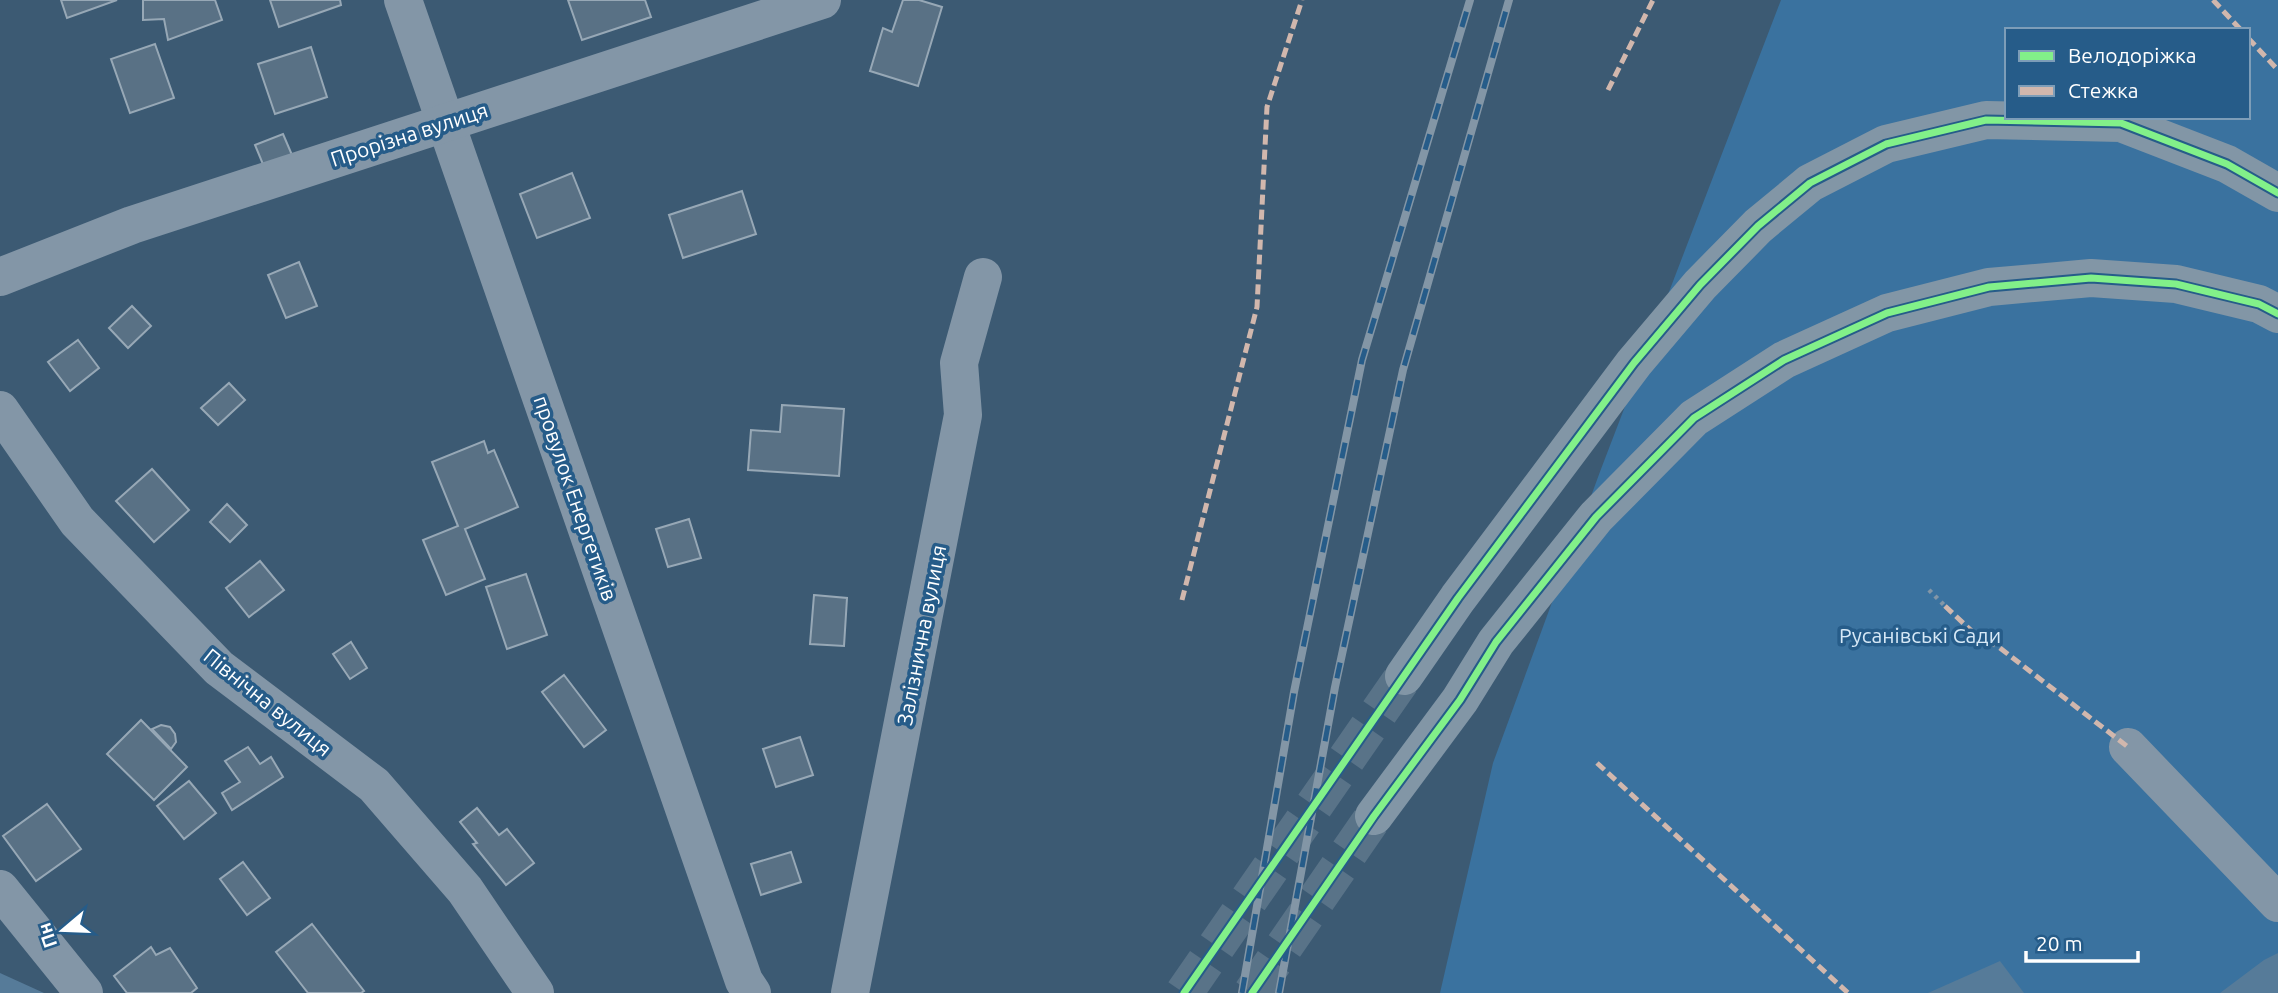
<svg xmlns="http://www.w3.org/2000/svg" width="2278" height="993" viewBox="0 0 2278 993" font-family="Ubuntu,sans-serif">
	<rect width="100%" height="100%" fill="#3c5a73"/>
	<path fill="#3a729f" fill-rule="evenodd" d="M1781 0H2278V993H1440L1493 763 1601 469ZM2007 30H2248V117H2007Z"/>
	<g fill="#567b99">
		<path d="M2278 953V993H2220L2264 960Z"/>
		<path d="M2000 961 2024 993H1928Z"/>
		<path d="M0 973 44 993H0Z"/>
	</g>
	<g fill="#597185" stroke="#97a8b6" stroke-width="2">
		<path d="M61 0H117L67 18Z"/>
		<path d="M143 0H215L222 20 168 40 164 19 143 20Z"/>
		<path d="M270 0H340L341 5 279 27Z"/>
		<path d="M568 0H645L651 17 582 40Z"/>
		<path d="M903 0H919L942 7 918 86 870 71 883 28 892 32Z"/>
		<path d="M155 44 174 98 130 113 111 59Z"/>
		<path d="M311 47 327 97 275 114 258 64Z"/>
		<path d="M283 134 295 162 267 174 255 145Z"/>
		<path d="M572 173 590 218 537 238 520 194Z"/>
		<path d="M742 191 756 234 683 258 669 215Z"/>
		<path d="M299 262 317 306 286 318 268 275Z"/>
		<path d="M132 306 151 326 128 348 109 328Z"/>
		<path d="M78 340 99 368 70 391 48 362Z"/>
		<path d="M229 383 245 400 218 425 201 408Z"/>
		<path d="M782 405 844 409 839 476 748 470 751 430 780 432Z"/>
		<path d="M484 441 488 453 494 450 518 507 465 529 485 579 446 595 423 540 458 526 432 462Z"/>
		<path d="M152 469 189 510 154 542 116 501Z"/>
		<path d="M227 504 247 525 230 542 210 522Z"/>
		<path d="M689 519 701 558 668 567 656 529Z"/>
		<path d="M260 561 284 590 249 617 226 588Z"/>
		<path d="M526 574 547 635 507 649 486 587Z"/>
		<path d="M814 595 847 598 844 646 810 644Z"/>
		<path d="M351 642 367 668 350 679 333 654Z"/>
		<path d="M564 675 606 730 584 747 542 692Z"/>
		<path d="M141 720 187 767 154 800 107 754Z"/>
		<path d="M161 725 170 727 175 734 176 742 171 749 152 729Z"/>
		<path d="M800 737 813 775 776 787 763 749Z"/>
		<path d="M248 747 260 764 271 757 283 777 232 810 222 793 240 782 225 761Z"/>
		<path d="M189 781 216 813 184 839 157 806Z"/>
		<path d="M47 804 81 849 36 881 3 836Z"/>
		<path d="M477 808 499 835 507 829 534 863 506 885 473 844 477 843 460 822Z"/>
		<path d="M791 852 801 882 761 895 751 864Z"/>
		<path d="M243 862 270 898 247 915 220 879Z"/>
		<path d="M312 924 364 991 361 993H308L276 952Z"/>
		<path d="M151 947 156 955 170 948 197 988 191 993H127L114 976Z"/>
	</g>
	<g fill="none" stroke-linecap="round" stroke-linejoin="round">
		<g stroke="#597388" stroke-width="38" stroke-dasharray="38 19" stroke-linecap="butt">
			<path d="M1184 993 1404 676"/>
			<path d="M1252 993 1374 816"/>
		</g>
		<g stroke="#8396a7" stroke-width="4.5" stroke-dasharray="3.5 5" stroke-linecap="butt">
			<path d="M1929 590 1945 606"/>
			<path d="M1977 636 2000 648"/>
		</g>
		<g stroke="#8396a7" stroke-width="38">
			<path d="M403 0 744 981 752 993"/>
			<path d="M0 277 132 225 822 0"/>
			<path d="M0 410 77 521 219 668 374 785 465 890 535 993"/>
			<path d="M2128 747 2278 903"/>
			<path d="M0 889 84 993"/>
			<path d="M850 993 963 415 959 363 983 277"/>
		</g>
		<g stroke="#8296a6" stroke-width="38">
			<path d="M1404 676 1458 598 1634 363 1700 285 1758 226 1810 183 1886 144 1986 120 2121 123 2227 164 2278 193"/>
			<path d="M1374 816 1460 700 1496 642 1596 517 1694 418 1784 360 1887 313 1989 287 2091 278 2176 284 2259 304 2278 314"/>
		</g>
		<defs>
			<g id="rail">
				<path d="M1242 993 1294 692 1362 360 1470 0"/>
				<path d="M1279 993 1335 687 1403 370 1509 0"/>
			</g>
		</defs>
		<use href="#rail" stroke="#8396a6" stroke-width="8"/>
		<use href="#rail" stroke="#265c89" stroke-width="5" stroke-dasharray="16" stroke-linecap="butt"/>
		<g stroke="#d1b7ad" stroke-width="5" stroke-dasharray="10 5" stroke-linecap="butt">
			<path d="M2213 0 2241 30"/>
			<path d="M2248 38 2278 70"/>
			<path d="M1608 90 1653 0"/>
			<path d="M1182 600 1257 307 1267 107 1302 0"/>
			<path d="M1945 606 1977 636"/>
			<path d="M2000 648 2128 747"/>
			<path d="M1597 763 1848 993"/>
		</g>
		<defs>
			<g id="cycleway">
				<path d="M1184 993 1458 598 1634 363 1700 285 1758 226 1810 183 1886 144 1986 120 2121 123 2227 164 2278 193"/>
				<path d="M1252 993 1374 816 1460 700 1496 642 1596 517 1694 418 1784 360 1887 313 1989 287 2091 278 2176 284 2259 304 2278 314"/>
			</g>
		</defs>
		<use href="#cycleway" stroke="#265c89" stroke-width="11"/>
		<use href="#cycleway" stroke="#82f089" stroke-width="7"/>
	</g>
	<g text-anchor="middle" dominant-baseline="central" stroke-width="7" stroke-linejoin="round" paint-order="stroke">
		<g font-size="21" fill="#fff" stroke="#265c89">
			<text transform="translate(409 134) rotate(-18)">Прорізна вулиця</text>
			<text transform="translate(576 498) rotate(71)">провулок Енергетиків</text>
			<text transform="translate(921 635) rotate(-79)">Залізнична вулиця</text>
			<text transform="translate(268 702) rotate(39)">Північна вулиця</text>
		</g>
		<g font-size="21" fill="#d7e9f7" stroke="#265c89">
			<text x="1920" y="635">Русанівські Сади</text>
		</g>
	</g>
	<rect x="2005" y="28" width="245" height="91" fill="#265c89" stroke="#7d9db8" stroke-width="2"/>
	<rect x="2019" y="51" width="35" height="10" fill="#82f089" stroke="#7d9db8" stroke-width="2"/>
	<text x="2068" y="63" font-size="21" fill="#ffffff">Велодоріжка</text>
	<rect x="2019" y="86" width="35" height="10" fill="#d1b7ad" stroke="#7d9db8" stroke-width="2"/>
	<text x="2068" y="98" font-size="21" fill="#ffffff">Стежка</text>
	<g transform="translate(63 930) rotate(251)" stroke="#265c89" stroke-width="5" paint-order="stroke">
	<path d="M0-5L12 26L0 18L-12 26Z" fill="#ffffff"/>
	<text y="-10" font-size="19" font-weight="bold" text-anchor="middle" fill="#ffffff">Пн</text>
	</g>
	<path d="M2026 951v10h112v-10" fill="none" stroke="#ffffff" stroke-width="3.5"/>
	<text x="2036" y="951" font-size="21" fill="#ffffff" stroke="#265c89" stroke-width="5" paint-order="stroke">20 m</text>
</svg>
